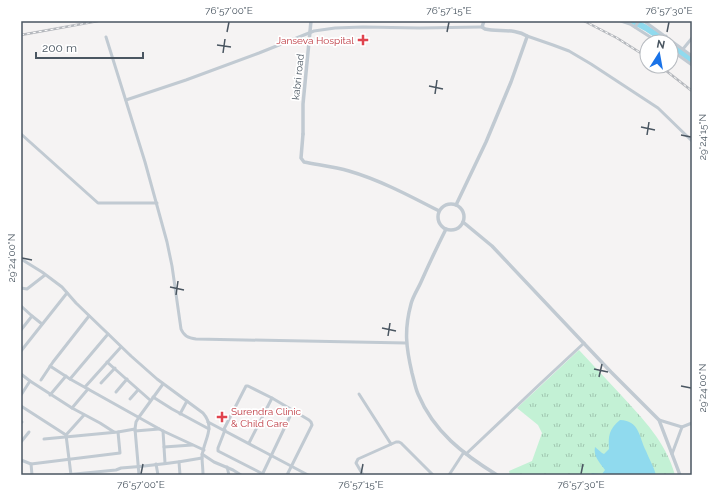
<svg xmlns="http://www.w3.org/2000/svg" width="713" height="496" viewBox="0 0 713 496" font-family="Raleway,sans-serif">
	<defs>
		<pattern id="park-tufts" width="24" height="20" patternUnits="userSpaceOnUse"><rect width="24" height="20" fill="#c3f1d5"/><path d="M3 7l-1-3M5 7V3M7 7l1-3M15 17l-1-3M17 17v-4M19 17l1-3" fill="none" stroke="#a0c6b0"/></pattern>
	</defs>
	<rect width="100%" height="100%" fill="#f5f3f3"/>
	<path fill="url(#park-tufts)" d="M579 350C593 365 607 380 621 395 643 419 666 442 675 475H510L509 471 532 461 542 433 538 425 517 408Z"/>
	<path fill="#90daee" d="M620 420C640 421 639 437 646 451 649 459 654 467 656 475H593L591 473 602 474 605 470C600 463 593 456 595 447L602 453 604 454 609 449C608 436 609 429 620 420Z"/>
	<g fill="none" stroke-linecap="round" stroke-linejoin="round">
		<g stroke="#90daee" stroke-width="6">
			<path d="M633 21 646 28 667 42"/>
			<path d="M671 45 692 60"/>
		</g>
		<g stroke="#c1cad2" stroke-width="3">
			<path d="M621 21 630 24 658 42"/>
			<path d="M644 21 692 56"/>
			<path d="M635 27 639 21"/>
			<path d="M527 36 553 45 569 51 591 64 658 108 692 141"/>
			<path d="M106 37 145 162 167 242 172 266 181 329C184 336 188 338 196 339L406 343"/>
			<path d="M661 42 666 36"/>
			<path d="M683 49 692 38"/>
			<path d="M671 50 692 65"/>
			<path d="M126 100 186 80 259 53 314 31 335 28 363 27 420 28 482 27"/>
			<path d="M21 134 98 203H157"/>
			<path d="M21 259 42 272 62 287 76 303 131 356 157 379 203 413C216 428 204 439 202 456 202 462 203 469 203 475"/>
			<path d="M21 288 27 289 45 275"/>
			<path d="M21 306 32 316"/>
			<path d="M21 330 32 316 42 324"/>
			<path d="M21 351 67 293"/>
			<path d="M107 362 150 400"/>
			<path d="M50 366 70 379 163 431 204 450"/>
			<path d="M21 374 30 381 72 408 100 423 114 432"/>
			<path d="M70 379 108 334"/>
			<path d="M41 380 53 362 89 316"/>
			<path d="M101 383 115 368"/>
			<path d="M85 387 121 347"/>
			<path d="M116 392 127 379"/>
			<path d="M359 394 391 444"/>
			<path d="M21 395 30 381"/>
			<path d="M50 395 66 376"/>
			<path d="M153 397 172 409 209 429"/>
			<path d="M130 399 138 390"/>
			<path d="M21 406 66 435 71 475"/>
			<path d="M72 408 88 389"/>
			<path d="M180 414 187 401"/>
			<path d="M659 420 682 427 692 423"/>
			<path d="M208 422 308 475"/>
			<path d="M21 423 22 422"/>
			<path d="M224 429 246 386H248L272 398 309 420 311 422 312 425 287 475"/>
			<path d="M225 430 218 448V451L263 474"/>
			<path d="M135 431 159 429"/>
			<path d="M163 431 165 463"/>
			<path d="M66 435 84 415"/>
			<path d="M44 439 118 432 135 429"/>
			<path d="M21 442 29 432"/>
			<path d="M249 443 272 398"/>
			<path d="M164 447 192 445"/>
			<path d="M202 454 214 462 233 470 241 475"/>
			<path d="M466 454 541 383 584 343"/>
			<path d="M672 454 682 427"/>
			<path d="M21 460 31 464 120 453 118 432"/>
			<path d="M179 462 180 475"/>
			<path d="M31 464 32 475"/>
			<path d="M156 464 158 475"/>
			<path d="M227 467 229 475"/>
			<path d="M65 475 116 470 121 468C148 466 175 463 202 458"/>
			<path d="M139 475 135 429 136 422 139 417 163 384"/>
			<path d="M262 475 293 410"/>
			<path d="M363 475 356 463 358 459 396 442H399L401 443 433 475"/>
			<path d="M449 475 464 452"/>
		</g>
		<g stroke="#c1cad2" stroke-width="3.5">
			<path d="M303 134 301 158 304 162C319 165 335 167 349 171 380 180 410 196 439 211"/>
			<circle cx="451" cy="217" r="13"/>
			<path d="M456 205 486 142 511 82 527 37V36C515 28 498 32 485 29L482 27 484 21"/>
			<path d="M463 222 492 246 611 372 659 420 680 475"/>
			<path d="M446 229C437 247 429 264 421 282 418 289 413 296 411 304 404 330 406 347 412 373 414 380 415 387 418 394 434 432 463 454 497 475"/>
		</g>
		<defs>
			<g id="rail">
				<path d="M584 21 617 38 647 57"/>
				<path d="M21 35 98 21"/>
				<path d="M660 66 692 91"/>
			</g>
		</defs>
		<use href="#rail" stroke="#b5b8bd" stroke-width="2.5"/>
		<use href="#rail" stroke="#fff" stroke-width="1" stroke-dasharray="3" stroke-linecap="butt"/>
		<path stroke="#c1cad2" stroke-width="3.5" d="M303 134V104L311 21"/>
	</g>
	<path fill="none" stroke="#4a5661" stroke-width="1.5" d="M227 32 229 22M447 32 449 22M667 32 669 22M217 45 231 47M223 53 225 39M429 86 443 89M435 94 437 80M641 127 655 130M647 135 649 122M681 135 691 137M22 258 32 260M170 287 184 290M176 295 178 281M382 328 396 331M388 336 390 323M594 369 608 372M599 377 602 364M681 386 691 388M141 474 143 464M361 474 363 464M581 474 583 464"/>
	<g fill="#e0444e" stroke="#fff" stroke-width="1.5">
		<path d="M361 34h4v4h4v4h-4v4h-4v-4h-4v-4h4z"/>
		<path d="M220 411h4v4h4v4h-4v4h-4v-4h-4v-4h4z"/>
	</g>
	<g text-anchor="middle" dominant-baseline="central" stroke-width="3.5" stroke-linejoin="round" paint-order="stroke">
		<g font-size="10" fill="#be3a42" stroke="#fff" text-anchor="end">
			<text x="354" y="40">Janseva Hospital</text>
			<text x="231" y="411" text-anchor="start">Surendra Clinic<tspan x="231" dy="12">&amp; Child Care</tspan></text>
		</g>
		<g font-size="10" fill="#4a5661" stroke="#fff">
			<text transform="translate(298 77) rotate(-84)">kabri road</text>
		</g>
	</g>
	<rect width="713" height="496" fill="none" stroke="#ffffff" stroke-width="44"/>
	<g transform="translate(659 54) rotate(11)"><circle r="19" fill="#ffffff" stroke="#b7bbc0"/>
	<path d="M0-3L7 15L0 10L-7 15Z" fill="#1a73e8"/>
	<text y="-6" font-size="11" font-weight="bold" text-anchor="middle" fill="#4a5661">N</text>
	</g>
	<path d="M36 52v6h107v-6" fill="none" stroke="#4a5661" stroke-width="2"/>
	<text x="42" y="52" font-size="12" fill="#4a5661" stroke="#ffffff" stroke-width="3" paint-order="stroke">200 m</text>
	<rect x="22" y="22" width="669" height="452" fill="none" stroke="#4a5661" stroke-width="1.5"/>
	<g font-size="10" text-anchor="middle" fill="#4a5661">
		<text x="229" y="14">76°57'00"E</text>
		<text x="449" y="14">76°57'15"E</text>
		<text x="669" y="14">76°57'30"E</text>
		<text transform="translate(702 137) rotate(-90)" y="4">29°24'15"N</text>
		<text transform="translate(11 258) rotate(-90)" y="4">29°24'00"N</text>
		<text transform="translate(702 388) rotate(-90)" y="4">29°24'00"N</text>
		<text x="141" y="488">76°57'00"E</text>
		<text x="361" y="488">76°57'15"E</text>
		<text x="581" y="488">76°57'30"E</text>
	</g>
</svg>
